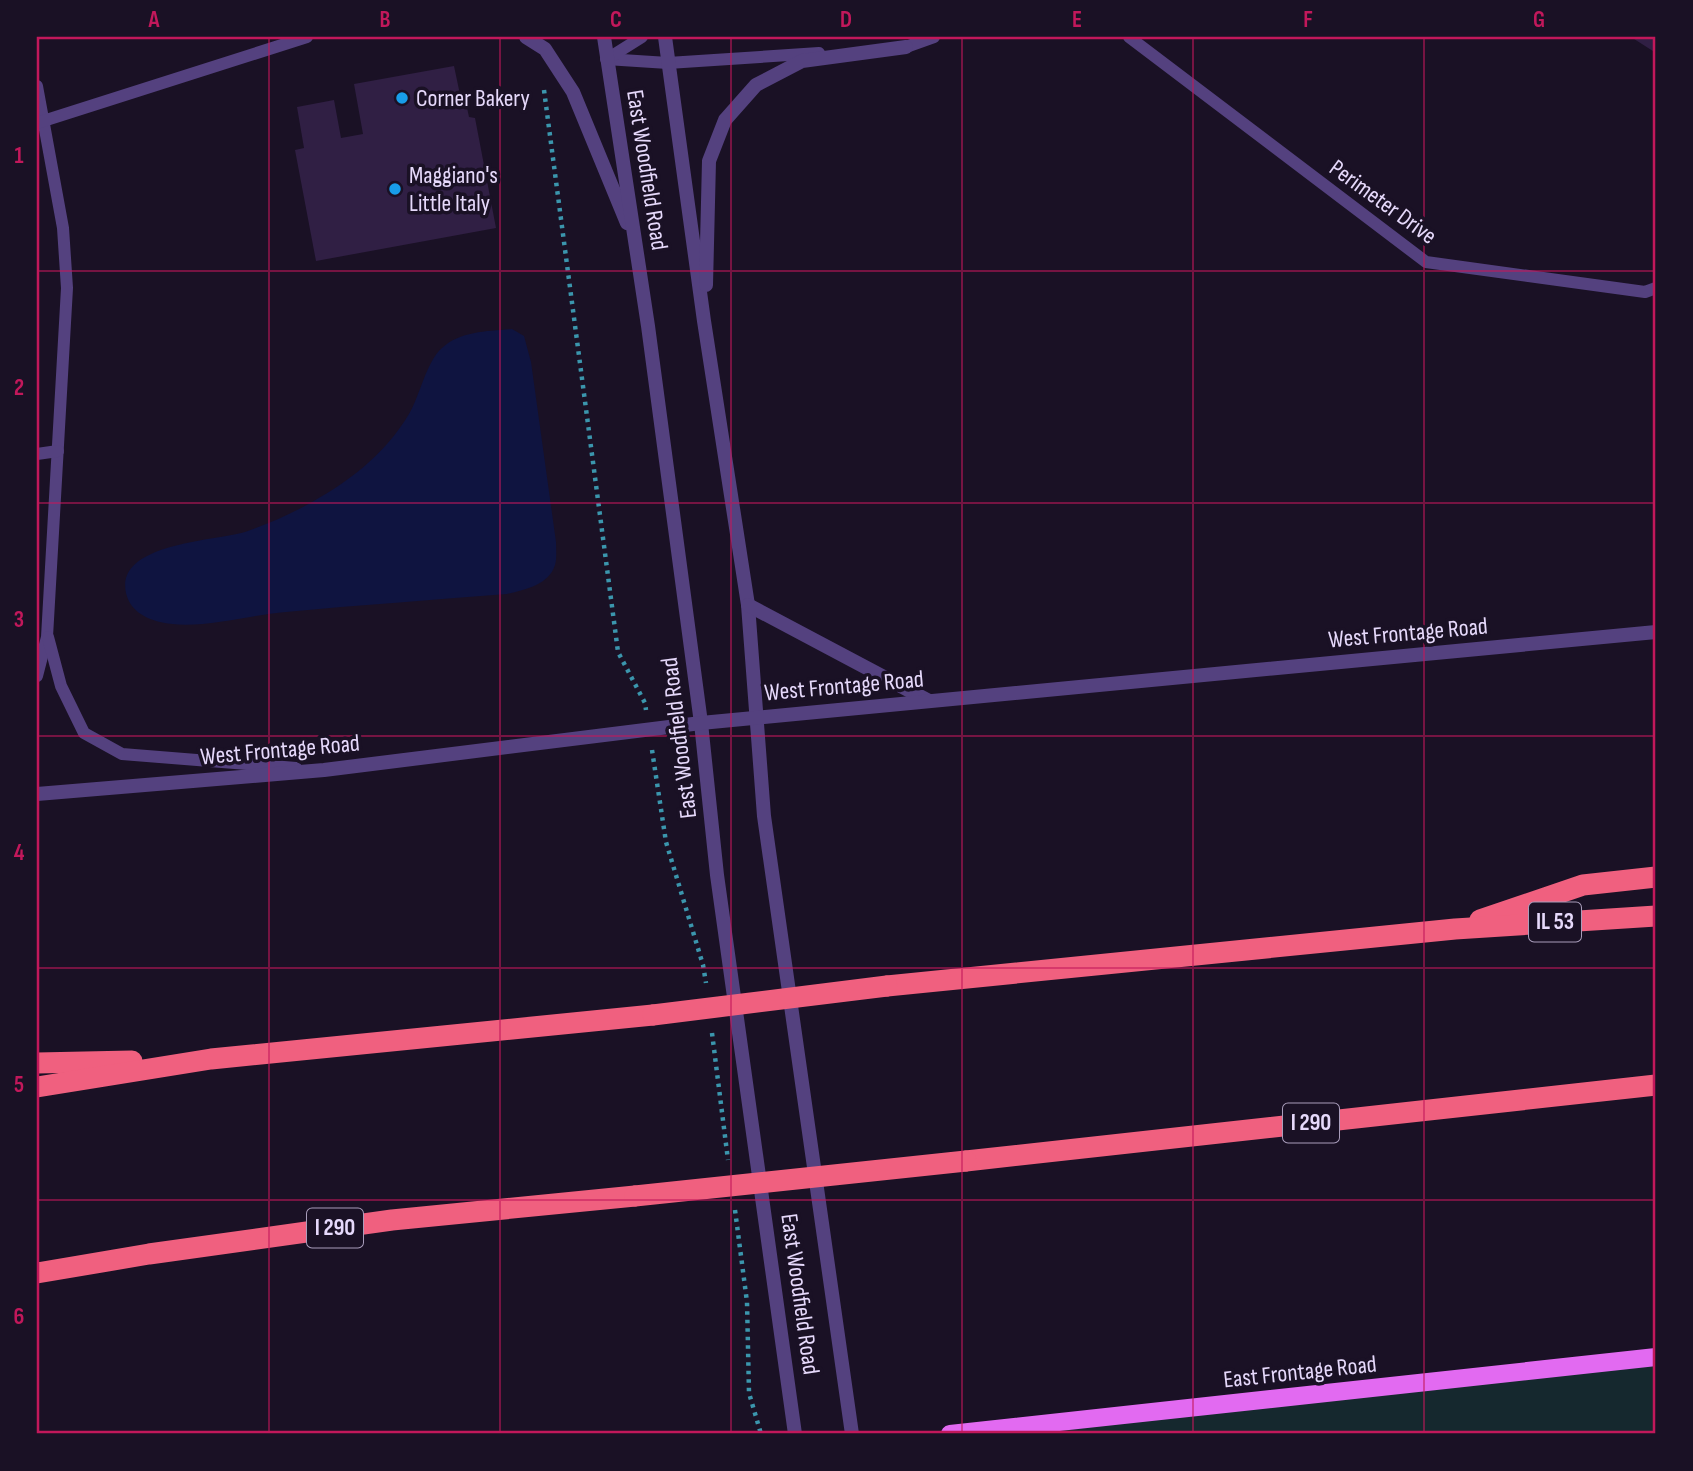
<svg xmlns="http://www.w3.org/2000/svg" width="1693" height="1471" viewBox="0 0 1693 1471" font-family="'Sofia Sans Condensed',sans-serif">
	<rect width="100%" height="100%" fill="#1a1125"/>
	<path fill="#15282e" d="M1656 1357V1434H944Z"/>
	<path fill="#0f1440" d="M512 329 524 336 531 362 556 542C556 549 557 558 555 565 549 585 524 590 507 594 433 600 359 605 286 612 247 615 197 631 160 622 144 618 130 610 126 593 115 543 215 541 245 532 265 525 284 517 303 507 346 484 384 456 409 414 420 396 426 362 442 348 460 331 488 331 512 329Z"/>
	<g fill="#301f44">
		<path d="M1631 37H1656V53Z"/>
		<path d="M454 66 462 104 466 103 469 117 475 118 496 228 316 261 295 150 304 148 297 107 334 100 341 138 363 134 354 84Z"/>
	</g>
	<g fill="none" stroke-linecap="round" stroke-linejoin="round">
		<g stroke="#3b96ad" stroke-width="4.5" stroke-dasharray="3.5 5" stroke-linecap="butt">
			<path d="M544 90 618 652 645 703 646 710"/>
			<path d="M652 750 666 842 703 965 706 983"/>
			<path d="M712 1033 728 1160"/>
			<path d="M735 1210 747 1302 749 1393 761 1434"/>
		</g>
		<g stroke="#54417f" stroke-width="12">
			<path d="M1129 37 1426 262 1645 292 1656 288"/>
			<path d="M897 48 906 47 934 37"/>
			<path d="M606 59 668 63 819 53"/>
			<path d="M607 59 642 37"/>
			<path d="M37 86 63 228 67 288 47 637 37 676"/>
			<path d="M37 123 307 37"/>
			<path d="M37 454 58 451"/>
			<path d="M48 637 61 686 84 733 122 754 296 768"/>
		</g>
		<g stroke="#54417f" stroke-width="14">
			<path d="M526 37 545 49 573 92 627 223"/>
			<path d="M604 37 648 326 701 723 717 875 795 1434"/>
			<path d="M665 37 704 321 748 605 764 816 852 1434"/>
			<path d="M706 285 709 161 725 120 756 85 802 61 906 47"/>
			<path d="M748 605 929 701"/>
			<path d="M37 794 324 770 701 723 1656 632"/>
		</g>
		<path stroke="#e26af1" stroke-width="18" d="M950 1434 1656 1357"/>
		<g stroke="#f0607f" stroke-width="21">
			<path d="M1480 920 1583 885 1656 877"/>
			<path d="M887 986 1455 929 1656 916"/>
			<path d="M37 1063 132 1061"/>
			<path d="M37 1087 211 1059 653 1015"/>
			<path d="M966 1161 1656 1085"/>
			<path d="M37 1273 149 1254 392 1220 635 1196"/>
		</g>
		<g stroke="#f0607f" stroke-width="21">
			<path d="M653 1015 887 986"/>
			<path d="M635 1196 966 1161"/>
		</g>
	</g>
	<path fill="none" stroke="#c2185b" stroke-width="2" stroke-opacity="0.55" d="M269 37V1434M500 37V1434M731 37V1434M962 37V1434M1193 37V1434M1424 37V1434M37 271H1656M37 503H1656M37 736H1656M37 968H1656M37 1200H1656"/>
	<g fill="#189de9" stroke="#1a1125" stroke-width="2.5">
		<circle cx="402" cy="98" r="7"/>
		<circle cx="395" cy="189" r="7"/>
	</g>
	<g text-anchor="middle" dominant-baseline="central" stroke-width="7" stroke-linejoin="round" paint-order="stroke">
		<g fill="#1a1125" stroke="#a99dbb" stroke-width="2">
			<rect x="1529" y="902.5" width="52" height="39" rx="5"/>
			<rect x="1283" y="1103.5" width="56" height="39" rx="5"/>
			<rect x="307" y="1208.5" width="56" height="39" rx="5"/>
		</g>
		<g font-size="23" font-weight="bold" fill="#e6d9fb">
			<text x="1555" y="922">IL 53</text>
			<text x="1311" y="1123">I 290</text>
			<text x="335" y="1228">I 290</text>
		</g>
		<g font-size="24" fill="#e6d9fb" stroke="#1a1125" text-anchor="start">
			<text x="416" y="98">Corner Bakery</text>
			<text x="409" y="175">Maggiano's<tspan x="409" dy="28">Little Italy</tspan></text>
		</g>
		<g font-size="24" fill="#e6d9fb" stroke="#1a1125">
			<text transform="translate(647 170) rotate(81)">East Woodfield Road</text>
			<text transform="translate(1383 202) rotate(36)">Perimeter Drive</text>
			<text transform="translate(1408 633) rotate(-5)">West Frontage Road</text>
			<text transform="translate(844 686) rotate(-5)">West Frontage Road</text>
			<text transform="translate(679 738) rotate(-97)">East Woodfield Road</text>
			<text transform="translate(280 750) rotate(-5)">West Frontage Road</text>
			<text transform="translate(800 1294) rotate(82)">East Woodfield Road</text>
			<text transform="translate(1300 1372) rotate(-6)">East Frontage Road</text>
		</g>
	</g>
	<rect width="1693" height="1471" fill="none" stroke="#1a1125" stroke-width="77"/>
	<rect x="38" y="38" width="1616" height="1394" fill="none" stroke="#c2185b" stroke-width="2.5"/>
	<g font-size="23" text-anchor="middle" font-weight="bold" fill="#c2185b">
		<text x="154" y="27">A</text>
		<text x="385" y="27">B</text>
		<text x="616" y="27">C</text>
		<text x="846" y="27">D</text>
		<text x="1077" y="27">E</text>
		<text x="1308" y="27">F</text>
		<text x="1539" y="27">G</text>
		<text x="19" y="163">1</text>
		<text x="19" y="395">2</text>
		<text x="19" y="627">3</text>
		<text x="19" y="860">4</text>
		<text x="19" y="1092">5</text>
		<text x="19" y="1324">6</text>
	</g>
</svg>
